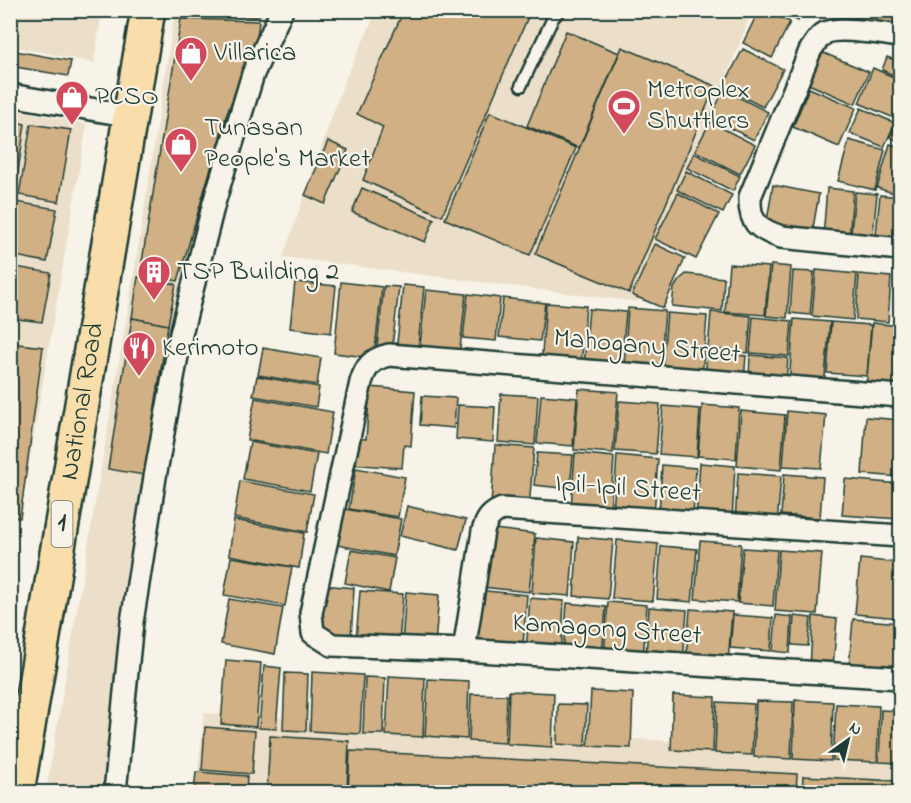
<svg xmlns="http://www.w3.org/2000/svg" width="911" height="803" viewBox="0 0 911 803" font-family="'Indie Flower',sans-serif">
	<rect width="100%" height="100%" fill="#f7f3e8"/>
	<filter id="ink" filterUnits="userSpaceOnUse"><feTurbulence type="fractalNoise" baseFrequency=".0167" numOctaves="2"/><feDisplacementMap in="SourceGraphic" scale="12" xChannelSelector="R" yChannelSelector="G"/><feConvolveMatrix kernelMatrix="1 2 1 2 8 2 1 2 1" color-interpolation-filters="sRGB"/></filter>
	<g filter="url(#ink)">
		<g fill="#ebdfca">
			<path d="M11 10 102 11 94 63 11 46Z"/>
			<path d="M175 11H270L228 115 182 284 122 605 102 792H46L134 274Z"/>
			<path d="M377 11H752L638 302 283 257 344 82Z"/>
			<path d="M11 109 87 124 11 569Z"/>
			<path d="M204 713 900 755V792H196Z"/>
		</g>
		<g fill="#d0b084" stroke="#1f3d34" stroke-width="1.5">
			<path d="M202 10H261L259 17 201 13Z"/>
			<path d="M404 10H420L432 16 434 10H531L442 216 363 180 383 127 357 114Z"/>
			<path d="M759 10H766L790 22 772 58 743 43Z"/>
			<path d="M777 10H803L798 21Z"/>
			<path d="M855 10H896L895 29 854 27Z"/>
			<path d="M181 19 259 21 257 39 227 113 178 281 140 274Z"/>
			<path d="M566 31 619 53 579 148 527 126Z"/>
			<path d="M622 47 715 86 629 293 535 254Z"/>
			<path d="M743 49 783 69 763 107 723 87Z"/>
			<path d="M10 50 71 61 68 76 10 66Z"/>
			<path d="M819 51 869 72 855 104 806 83Z"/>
			<path d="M887 57 900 62V78L882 70Z"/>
			<path d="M873 68 900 80V101L894 118 859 103Z"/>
			<path d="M809 88 856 108 839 147 793 127Z"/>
			<path d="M724 90 768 112 754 140 710 118Z"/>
			<path d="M861 108 895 123 884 147 850 133Z"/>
			<path d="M490 112 576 148 530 255 445 219Z"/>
			<path d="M900 113V142L890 137Z"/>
			<path d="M10 120 25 124 15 192 10 191Z"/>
			<path d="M710 122 755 145 740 174 695 151Z"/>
			<path d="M31 124 71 130 59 202 19 195Z"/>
			<path d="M849 140 885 150 875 190 838 181Z"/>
			<path d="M328 141 348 150 325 204 305 195Z"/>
			<path d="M890 144 900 147V195L877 188Z"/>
			<path d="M694 153 740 176 733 191 687 168Z"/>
			<path d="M686 171 732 195 723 213 677 190Z"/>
			<path d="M773 185 819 194 812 234 766 226Z"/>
			<path d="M362 188 434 219 425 242 352 212Z"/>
			<path d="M827 188 853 191 849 240 823 238Z"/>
			<path d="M855 192 877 194 872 245 850 243Z"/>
			<path d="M678 193 719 214 696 259 655 239Z"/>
			<path d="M880 195 900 197V246L875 244Z"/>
			<path d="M16 202 57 209 47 262 10 255V236Z"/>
			<path d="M655 244 685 258 663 308 632 295Z"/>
			<path d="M729 264 769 267 765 315 725 312Z"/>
			<path d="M771 265 791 267 787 318 766 316Z"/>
			<path d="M10 266 51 273 42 322 10 318Z"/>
			<path d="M816 270 857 274 853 320 812 316Z"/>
			<path d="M793 271 814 272 810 315 790 313Z"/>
			<path d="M686 274 724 278 722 311 672 306 674 288 679 280Z"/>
			<path d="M859 274 891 277 888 322 856 319Z"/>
			<path d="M138 277 176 284 168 325 132 318Z"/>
			<path d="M295 282 336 286 331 333 290 328Z"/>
			<path d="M341 282 382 287 374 358 334 353Z"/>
			<path d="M403 285 424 287 417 356 396 353Z"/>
			<path d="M384 286 399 287 392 348 377 346Z"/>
			<path d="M426 290 466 294 459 358 419 354Z"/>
			<path d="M468 294 500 298 496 341 463 338Z"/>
			<path d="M503 298 545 303 540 341 499 337Z"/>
			<path d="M546 303 586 306 581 369 541 365Z"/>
			<path d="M628 308 665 311 660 370 624 367Z"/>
			<path d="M589 309 626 312 621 368 584 365Z"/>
			<path d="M711 312 751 316 748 353 708 349Z"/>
			<path d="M667 313 707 316 702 378 662 374Z"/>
			<path d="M753 317 792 321 789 356 750 353Z"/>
			<path d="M132 318 168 325 144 475 108 469Z"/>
			<path d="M794 319 830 322 824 387 789 383Z"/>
			<path d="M831 322 871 325 867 376 827 373Z"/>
			<path d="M872 323 900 326V391L866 388Z"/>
			<path d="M10 343 43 347 20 518 10 517Z"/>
			<path d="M263 348 321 358 317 385 258 375Z"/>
			<path d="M707 352 746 356 744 382 705 379Z"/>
			<path d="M750 355 788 358 786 383 749 379Z"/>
			<path d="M257 376 319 387 316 407 253 396Z"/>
			<path d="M370 387 415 391 411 446 404 445 402 468 348 464 350 438 366 439Z"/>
			<path d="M579 389 618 392 613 453 574 450Z"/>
			<path d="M501 394 538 396 535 445 498 442Z"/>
			<path d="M541 395 577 398 573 446 537 443Z"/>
			<path d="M422 396 456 398 454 428 420 425Z"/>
			<path d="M255 398 333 412 326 454 247 440Z"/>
			<path d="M619 401 660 404 656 454 615 451Z"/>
			<path d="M458 405 495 407 493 442 456 439Z"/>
			<path d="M702 405 739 408 736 459 698 456Z"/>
			<path d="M663 406 700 409 697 457 659 454Z"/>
			<path d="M741 411 785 415 781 470 737 466Z"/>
			<path d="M787 411 826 415 821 468 783 466Z"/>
			<path d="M866 417 900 420V477L862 474Z"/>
			<path d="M250 442 317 454 310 491 243 479Z"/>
			<path d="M495 445 534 448 529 508 491 505Z"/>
			<path d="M537 453 573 455 570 489 534 485Z"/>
			<path d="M575 453 614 457 610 511 571 508Z"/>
			<path d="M617 455 658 459 654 515 613 512Z"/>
			<path d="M700 463 735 466 732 521 696 518Z"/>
			<path d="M662 465 696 468 693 516 659 513Z"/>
			<path d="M356 468 405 477 398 517 349 509Z"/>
			<path d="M738 473 781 476 777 525 735 522Z"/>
			<path d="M784 474 823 477 820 518 781 515Z"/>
			<path d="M845 479 900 484 899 519 842 515Z"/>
			<path d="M240 481 314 494 307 532 234 518Z"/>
			<path d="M407 506 466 520 458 550 400 536Z"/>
			<path d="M339 508 401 519 394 556 332 544Z"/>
			<path d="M234 520 304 533 299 568 229 555Z"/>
			<path d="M494 529 535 534 529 592 482 587 491 533Z"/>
			<path d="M578 537 613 540 608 599 574 596Z"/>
			<path d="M536 538 574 542 570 596 532 593Z"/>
			<path d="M617 540 658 544 653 601 612 598Z"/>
			<path d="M700 541 741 544 737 602 695 599Z"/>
			<path d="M661 546 697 549 692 602 657 599Z"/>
			<path d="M743 548 777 550 773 606 738 603Z"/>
			<path d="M351 550 395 558 389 592 345 583Z"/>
			<path d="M779 550 822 553 817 614 775 611Z"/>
			<path d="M231 557 292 567 285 606 224 595Z"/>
			<path d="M860 559 900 563V618L855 614Z"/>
			<path d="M323 585 354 588 351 638 319 636Z"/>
			<path d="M476 590 527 595 522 657 471 652Z"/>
			<path d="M360 591 403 594 399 644 356 640Z"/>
			<path d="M406 592 439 595 435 645 402 642Z"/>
			<path d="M530 598 564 601 561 654 526 651Z"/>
			<path d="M229 599 283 608 275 654 221 644Z"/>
			<path d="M608 602 647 605 643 660 604 657Z"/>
			<path d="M567 603 606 607 602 657 563 654Z"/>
			<path d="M649 607 687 610 683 661 646 658Z"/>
			<path d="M690 609 732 612 728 663 686 660Z"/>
			<path d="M733 615 773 618 771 651 730 648Z"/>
			<path d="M776 615 792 617 790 653 773 651Z"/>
			<path d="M794 616 811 618 808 646 792 645Z"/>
			<path d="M813 616 837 619 833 668 810 667Z"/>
			<path d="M853 619 900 623V682L848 678Z"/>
			<path d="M226 660 261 663 256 727 221 724Z"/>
			<path d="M264 666 281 668 276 729 259 728Z"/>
			<path d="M312 672 363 675 360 734 310 731Z"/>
			<path d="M285 673 308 674 306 731 283 730Z"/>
			<path d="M389 676 425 678 423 737 386 735Z"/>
			<path d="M365 677 385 678 383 734H363Z"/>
			<path d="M428 679 469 681 467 739 425 736Z"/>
			<path d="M509 691 554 693 552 747 507 744Z"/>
			<path d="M591 691 633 693 631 748 588 746Z"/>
			<path d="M471 694 507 695 505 743 469 741Z"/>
			<path d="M673 695 715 697 713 752 671 750Z"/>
			<path d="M795 700 833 702 831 761 793 759Z"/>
			<path d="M756 701 793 702 791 759 754 757Z"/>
			<path d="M717 702 754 704 752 755 715 753Z"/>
			<path d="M558 704 587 705 585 746 557 744Z"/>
			<path d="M836 704 879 706 877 762 833 760Z"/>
			<path d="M881 710 900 711V763L879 762Z"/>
			<path d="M205 727 255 731 252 774 202 770Z"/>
			<path d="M270 736 349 741 347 792H267Z"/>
			<path d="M350 751 797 774 796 792H348Z"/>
			<path d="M196 772 247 776 246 792H194Z"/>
			<path d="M803 776 898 781V792H802Z"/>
		</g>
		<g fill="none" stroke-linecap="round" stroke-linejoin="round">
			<defs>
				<path id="lane" d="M521 86 553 18 560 10"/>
				<g id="street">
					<path d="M900 36C884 34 838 26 825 33 819 36 814 45 810 51L750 197C749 223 758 229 781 237L900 249"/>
					<path d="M10 95 131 116"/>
					<path d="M900 396 389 355C372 359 366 366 361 382L311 613 313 633 332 645 464 650 900 678"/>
					<path d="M464 650 483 531C487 519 490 514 502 509L900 536"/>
					<path d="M115 792 132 622 155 477 181 334 214 203 253 74 282 10"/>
				</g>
				<g id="highway">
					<path id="s1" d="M17 792 148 10"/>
				</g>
			</defs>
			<use href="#lane" stroke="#1f3d34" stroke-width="15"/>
			<use href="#street" stroke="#1f3d34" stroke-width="26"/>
			<use href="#highway" stroke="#1f3d34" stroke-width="38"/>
			<use href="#lane" stroke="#f7f3e8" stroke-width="10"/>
			<use href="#street" stroke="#f7f3e8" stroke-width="21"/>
			<use href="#highway" stroke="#f9deab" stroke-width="33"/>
		</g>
	</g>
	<defs>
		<symbol id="shop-pin" viewBox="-11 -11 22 30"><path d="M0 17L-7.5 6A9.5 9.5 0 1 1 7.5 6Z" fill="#d1495b" stroke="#f7f3e8"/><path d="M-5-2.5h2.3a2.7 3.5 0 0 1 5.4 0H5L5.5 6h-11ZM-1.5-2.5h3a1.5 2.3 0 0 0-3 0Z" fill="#fff"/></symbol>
		<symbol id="stadium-pin" viewBox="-11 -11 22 30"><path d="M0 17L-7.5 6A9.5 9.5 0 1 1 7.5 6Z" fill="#d1495b" stroke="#f7f3e8"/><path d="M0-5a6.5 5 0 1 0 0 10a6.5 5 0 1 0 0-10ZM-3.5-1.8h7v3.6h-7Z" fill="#fff"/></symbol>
		<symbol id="building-pin" viewBox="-11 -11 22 30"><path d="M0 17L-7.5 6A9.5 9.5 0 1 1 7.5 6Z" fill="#d1495b" stroke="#f7f3e8"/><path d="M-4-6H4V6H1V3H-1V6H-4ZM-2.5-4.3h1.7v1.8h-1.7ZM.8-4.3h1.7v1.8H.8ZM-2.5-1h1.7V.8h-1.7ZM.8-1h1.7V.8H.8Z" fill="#fff"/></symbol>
		<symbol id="restaurant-pin" viewBox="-11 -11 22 30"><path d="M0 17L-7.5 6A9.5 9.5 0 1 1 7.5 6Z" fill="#d1495b" stroke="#f7f3e8"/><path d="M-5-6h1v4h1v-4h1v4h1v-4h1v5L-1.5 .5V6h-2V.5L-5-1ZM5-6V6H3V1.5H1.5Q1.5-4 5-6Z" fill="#fff"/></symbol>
	</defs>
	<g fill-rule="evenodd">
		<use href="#shop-pin" x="172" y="34" width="38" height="52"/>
		<use href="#shop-pin" x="53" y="78" width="38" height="52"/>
		<use href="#stadium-pin" x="605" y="87" width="38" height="52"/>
		<use href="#shop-pin" x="162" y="125" width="38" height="52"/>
		<use href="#building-pin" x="135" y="253" width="38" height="52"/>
		<use href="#restaurant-pin" x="120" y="329" width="38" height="52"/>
	</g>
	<g text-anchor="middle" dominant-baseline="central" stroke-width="4.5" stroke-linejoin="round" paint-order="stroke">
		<rect fill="#f7f3e8" stroke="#60746a" stroke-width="1.5" x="51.5" y="501" width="21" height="46" rx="4.5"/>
		<g font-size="26" font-weight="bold" fill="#1f3d34">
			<text x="62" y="524">1</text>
		</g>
		<g font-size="27" fill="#1f3d34" stroke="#f7f3e8" text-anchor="start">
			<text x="214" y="53">Villarica</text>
			<text x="647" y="90">Metroplex<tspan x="647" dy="31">Shuttlers</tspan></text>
			<text x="95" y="97">PCSO</text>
			<text x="204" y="128">Tunasan<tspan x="204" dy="31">People's Market</tspan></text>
			<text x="177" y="272">TSP Building 2</text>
			<text x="162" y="348">Kerimoto</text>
		</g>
		<g font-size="27" fill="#1f3d34" stroke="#f7f3e8">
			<text transform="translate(647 347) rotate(5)">Mahogany Street</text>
			<text stroke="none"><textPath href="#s1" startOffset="396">National Road</textPath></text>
			<text transform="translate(628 489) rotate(4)">Ipil-Ipil Street</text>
			<text transform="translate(607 630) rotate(4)">Kamagong Street</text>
		</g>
	</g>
	<rect width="911" height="803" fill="none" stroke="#f7f3e8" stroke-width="36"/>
	<rect x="18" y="18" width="875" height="767" fill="none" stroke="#1f3d34" stroke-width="2" filter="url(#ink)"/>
	<g transform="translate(848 740) rotate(34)" stroke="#f7f3e8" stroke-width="4.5" paint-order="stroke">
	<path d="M0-4.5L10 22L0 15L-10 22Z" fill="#1f3d34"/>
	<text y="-9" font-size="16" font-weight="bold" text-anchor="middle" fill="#1f3d34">N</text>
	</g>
</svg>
